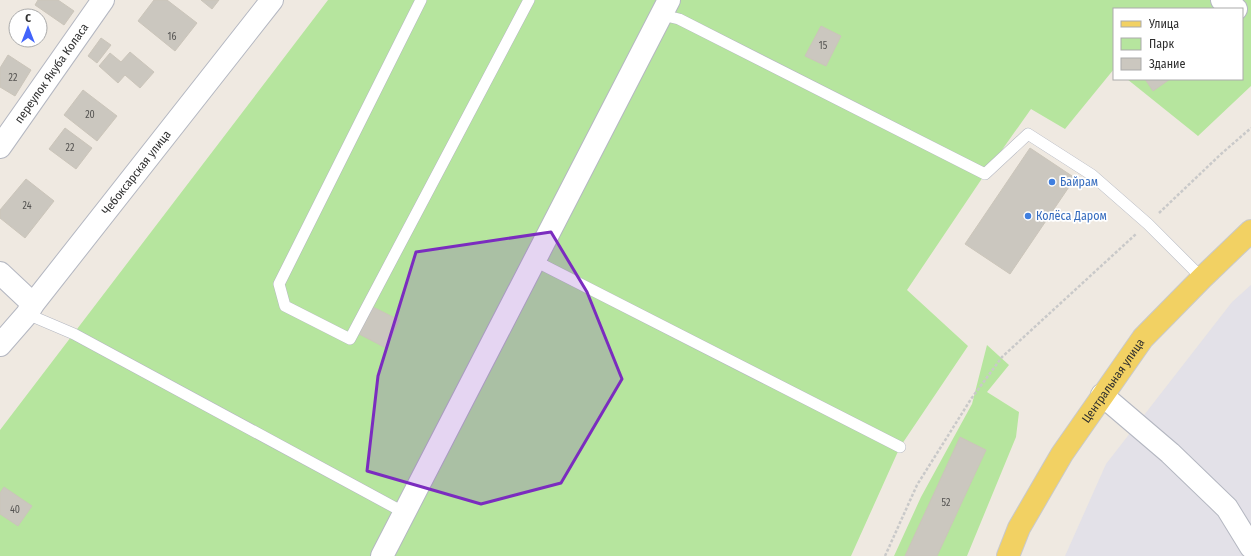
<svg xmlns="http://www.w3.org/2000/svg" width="1251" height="556" viewBox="0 0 1251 556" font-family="'Fira Sans Condensed',sans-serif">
	<rect width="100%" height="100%" fill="#efe9e1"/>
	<path fill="#e3e1e8" d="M1251 285V556H1065L1106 464 1232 302Z"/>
	<g fill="#b6e59e">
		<path d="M328 0H1251V86L1198 136 1127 79H1242V9H1114V69L1065 129 1031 109 985 174 907 290 968 346 900 447 851 556H0V430Z"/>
		<path d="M987 345 1009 365 987 392 1019 412 1016 437 967 556H894L921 497 972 404Z"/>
	</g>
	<g fill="#cbc7bf" stroke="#cbc5ba">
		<path d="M38 0H58L74 11 64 25 35 5Z"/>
		<path d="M154 0H167L197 23 175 51 138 21Z"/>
		<path d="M201 0H219L212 9Z"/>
		<path d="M821 26 841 36 826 66 805 56Z"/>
		<path d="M101 38 111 45 97 63 88 56Z"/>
		<path d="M130 52 154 72 140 88 125 75 118 83 99 66 110 53 121 62Z"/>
		<path d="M8 55 31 70 15 96 0 87V68Z"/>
		<path d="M1145 79H1170L1153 91Z"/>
		<path d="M83 90 117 116 97 141 64 115Z"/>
		<path d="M65 128 92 148 76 169 49 149Z"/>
		<path d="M1030 148 1075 178 1010 274 965 244Z"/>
		<path d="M26 179 54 201 25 238 0 218V210Z"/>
		<path d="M373 307 399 320 386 348 359 334Z"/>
		<path d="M960 437 986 450 937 556H905Z"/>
		<path d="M4 487 32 506 18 526 0 514V493Z"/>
	</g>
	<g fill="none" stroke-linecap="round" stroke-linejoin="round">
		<defs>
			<g id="lane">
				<path d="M421 0 279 284 285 306 350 339 529 0"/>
				<path d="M662 15 679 19 985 174 1028 134 1092 175 1148 224 1202 278"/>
				<path d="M535 260 545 266 900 447"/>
				<path d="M27 314 74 334 405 513"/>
			</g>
			<g id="street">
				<path d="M1222 0 1236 9"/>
				<path id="s1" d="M0 147 103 0"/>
				<path d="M0 273 33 304"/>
				<path id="s2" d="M0 345 27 314 33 304 272 0"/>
				<path d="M1102 395 1170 453 1227 508 1251 547"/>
				<path d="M382 556 669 0"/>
			</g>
			<g id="primary">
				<path id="s3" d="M1008 556 1019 528 1062 454 1143 338 1202 278 1251 231"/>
			</g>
		</defs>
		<use href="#lane" stroke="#b4b7c1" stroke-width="12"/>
		<use href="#street" stroke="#b4b7c1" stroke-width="24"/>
		<use href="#primary" stroke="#c9c9c9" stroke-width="24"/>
		<g stroke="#c9c9c9" stroke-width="2.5" stroke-dasharray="3 2" stroke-linecap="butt">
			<path d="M1159 213 1221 154 1251 128"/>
			<path d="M885 556 917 485 971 399 1002 357 1136 234"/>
		</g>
		<use href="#lane" stroke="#fff" stroke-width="11"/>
		<use href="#street" stroke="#fff" stroke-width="22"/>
		<use href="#primary" stroke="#f2d163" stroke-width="22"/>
	</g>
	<path fill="#7b2cbf" fill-opacity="0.2" stroke="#7b2cbf" stroke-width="3" stroke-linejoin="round" d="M551 232 587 292 622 379 561 483 481 504 367 471 378 376 416 252Z"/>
	<g fill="#3f7fe0" stroke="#fff" stroke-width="1.5">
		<circle cx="1052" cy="182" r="4"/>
		<circle cx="1028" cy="216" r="4"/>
	</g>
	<g text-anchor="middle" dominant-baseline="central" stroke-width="3.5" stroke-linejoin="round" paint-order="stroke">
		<g font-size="10" fill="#555452">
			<text x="172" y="37">16</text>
			<text x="823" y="46">15</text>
			<text x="13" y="78">22</text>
			<text x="90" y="115">20</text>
			<text x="70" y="148">22</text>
			<text x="27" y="206">24</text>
			<text x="946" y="503">52</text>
			<text x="15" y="510">40</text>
		</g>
		<g font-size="12" fill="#2e2e2e" stroke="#fff">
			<text stroke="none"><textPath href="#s1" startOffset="90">переулок Якуба Коласа</textPath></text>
			<text stroke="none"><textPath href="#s2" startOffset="220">Чебоксарская улица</textPath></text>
			<text stroke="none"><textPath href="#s3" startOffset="205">Центральная улица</textPath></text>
		</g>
		<g font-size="12" fill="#366cbe" stroke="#fff" text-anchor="start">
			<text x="1060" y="182">Байрам</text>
			<text x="1036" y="216">Колёса Даром</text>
		</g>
	</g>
	<rect x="1113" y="8" width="130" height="72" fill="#ffffff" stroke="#ababab"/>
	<rect x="1121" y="21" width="20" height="6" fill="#f2d163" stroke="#ababab"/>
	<text x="1149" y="28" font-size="12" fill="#2e2e2e">Улица</text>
	<rect x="1121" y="38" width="20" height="12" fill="#b6e59e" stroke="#ababab"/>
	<text x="1149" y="48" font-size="12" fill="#2e2e2e">Парк</text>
	<rect x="1121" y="58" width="20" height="12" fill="#cbc7bf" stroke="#ababab"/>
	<text x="1149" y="68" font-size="12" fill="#2e2e2e">Здание</text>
	<g transform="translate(28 28)"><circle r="19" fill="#ffffff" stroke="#ababab"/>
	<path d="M0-3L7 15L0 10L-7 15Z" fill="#4264fb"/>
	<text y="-6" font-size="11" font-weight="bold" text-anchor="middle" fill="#2e2e2e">С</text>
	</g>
</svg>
